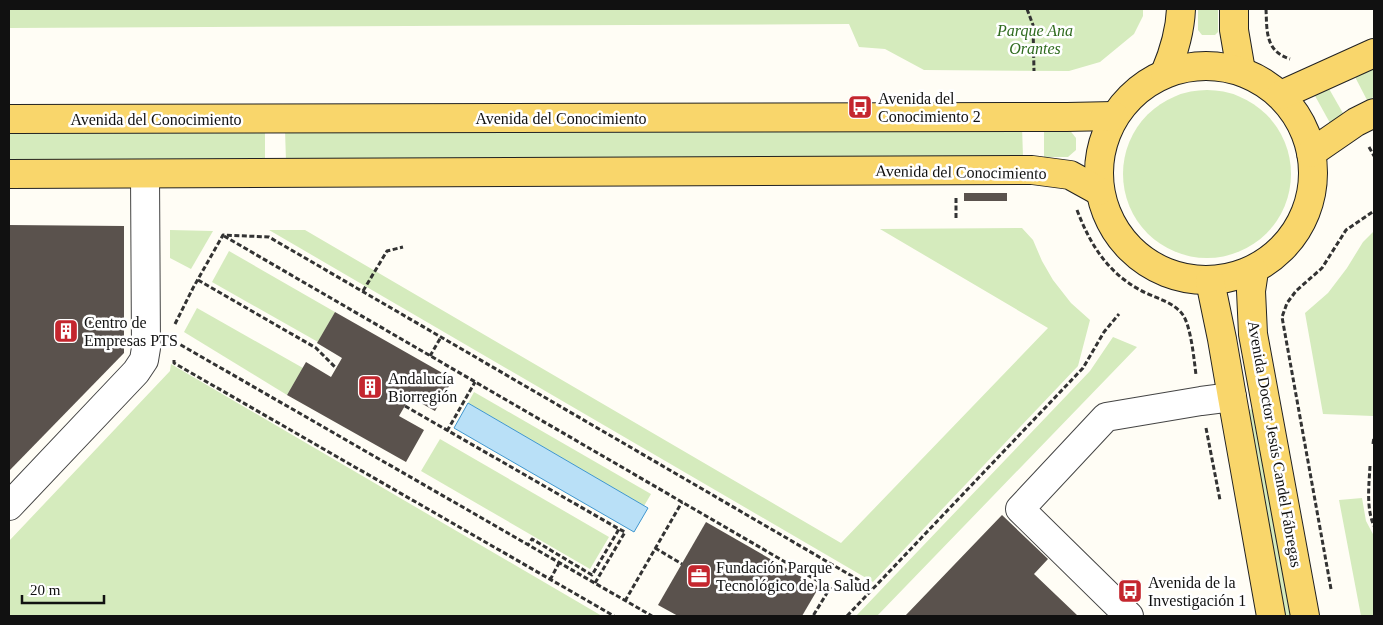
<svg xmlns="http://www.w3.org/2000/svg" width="1383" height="625" viewBox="0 0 1383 625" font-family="Georgia,serif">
	<rect width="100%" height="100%" fill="#fffdf5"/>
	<g fill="#d5ebbd">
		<path d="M9 9H1143V16L1134 34 1100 62 1069 71 924 70 885 49 859 47 849 24 9 28Z"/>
		<path d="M1198 9H1218V32L1215 35H1202L1198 30Z"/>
		<path d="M1374 65V97L1367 100 1354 75Z"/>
		<path d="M1328 87 1344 115 1330 123 1314 94Z"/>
		<circle cx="1207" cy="174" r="84"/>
		<path d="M1022 126 1023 158 286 162 285 130Z"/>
		<path d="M1044 128H1068L1076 138V150L1068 157H1044Z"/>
		<path d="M265 129V160L9 161V130Z"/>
		<path d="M1022 228 1033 240 1042 261 1053 280 1071 303 1090 320 1078 366 873 582 269 230H305L841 543 1048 328 880 229Z"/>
		<path d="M170 230 213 231 191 269 170 258Z"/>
		<path d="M1374 231V415L1373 416 1323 414 1305 313 1328 293 1347 268 1363 242Z"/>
		<path d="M229 251 335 312 318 342 212 282Z"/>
		<path d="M197 308 303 368 287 395 184 332Z"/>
		<path d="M1113 337 1137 347 877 616H856L1090 371Z"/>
		<path d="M171 364 602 616H9V541L170 371Z"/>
		<path d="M474 392 651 494 644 506 468 403Z"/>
		<path d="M1255 409 1293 616H1285L1247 410Z"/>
		<path d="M440 439 609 537 590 569 421 471Z"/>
		<path d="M1362 498 1366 521 1374 536V616H1361L1339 500Z"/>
	</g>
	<path fill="#b9e0f7" stroke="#3f96cf" d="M468 403 648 508 634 532 454 428Z"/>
	<g fill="#5a524d">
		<rect x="964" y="193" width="43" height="8"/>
		<path d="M9 225 124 226V353L9 471Z"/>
		<path d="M335 312 453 379 435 411 410 397 399 416 424 430 406 462 287 395 306 362 331 377 342 358 317 343Z"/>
		<path d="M1002 515 1048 559 1034 574 1078 616H905Z"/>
		<path d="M706 522 819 587 802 616H678L658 605Z"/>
	</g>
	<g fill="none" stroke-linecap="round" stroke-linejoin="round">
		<defs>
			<g id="minor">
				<path d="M9 506 136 372 144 360 146 348 145 174"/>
				<path d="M1129 616 1020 509 1106 417 1201 401 1232 397"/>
			</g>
			<g id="major">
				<path d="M1234 9V30L1241 71"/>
				<circle cx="1206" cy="173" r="107"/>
				<path d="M1165 73C1174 52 1180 32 1181 9"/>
				<path d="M1281 95 1374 53"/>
				<path d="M9 119 1067 117 1114 116"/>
				<path d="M1311 153 1356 122 1374 113"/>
				<path d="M9 174 1032 170 1070 175 1099 191"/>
				<path d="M1254 271 1251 291 1253 334 1305 616"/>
				<path d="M1210 281 1222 339 1232 397 1271 616"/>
			</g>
		</defs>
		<use href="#minor" stroke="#444" stroke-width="30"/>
		<use href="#major" stroke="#222" stroke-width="30"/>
		<g stroke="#333" stroke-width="3" stroke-dasharray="5 2.5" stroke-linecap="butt">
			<path d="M1027 9 1033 25 1034 71"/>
			<path d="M1266 9C1267 31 1265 51 1290 59"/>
			<path d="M1369 147 1374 156"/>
			<path d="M1077 210C1090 244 1107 272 1140 290 1154 298 1173 301 1183 315 1191 327 1194 359 1196 375"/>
			<path d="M956 218V197"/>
			<path d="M224 236 830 588 813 616"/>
			<path d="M198 280 316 348 336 368"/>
			<path d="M363 291 387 251 403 247"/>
			<path d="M175 324 193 288 223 235 269 237 857 579 873 591"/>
			<path d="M174 341 652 616"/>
			<path d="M430 356 441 337"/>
			<path d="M174 360V363L614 616"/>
			<path d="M405 406 619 529 592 575 532 539 528 545"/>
			<path d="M1206 428 1220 500"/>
			<path d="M447 431 475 382"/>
			<path d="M1373 444 1374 437"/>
			<path d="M1370 466C1369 485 1366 508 1374 526"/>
			<path d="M655 548 682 564"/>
			<path d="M550 580 559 563"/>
			<path d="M595 583 625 532 619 529"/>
			<path d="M1331 589 1282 317 1287 303 1296 291 1322 268 1346 230 1374 211"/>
			<path d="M625 601 682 502"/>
			<path d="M847 616 1083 368 1104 332 1119 314"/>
		</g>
		<use href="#minor" stroke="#fff" stroke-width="28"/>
		<use href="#major" stroke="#f9d66b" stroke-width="28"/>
	</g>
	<defs>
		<symbol id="bus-square" viewBox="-11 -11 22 22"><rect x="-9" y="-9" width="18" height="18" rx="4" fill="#c4262e" stroke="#fff"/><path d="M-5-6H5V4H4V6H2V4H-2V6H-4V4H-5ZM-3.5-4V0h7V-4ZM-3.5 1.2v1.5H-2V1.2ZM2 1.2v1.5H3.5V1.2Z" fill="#fff"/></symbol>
		<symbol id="building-square" viewBox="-11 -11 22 22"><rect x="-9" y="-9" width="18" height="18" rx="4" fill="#c4262e" stroke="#fff"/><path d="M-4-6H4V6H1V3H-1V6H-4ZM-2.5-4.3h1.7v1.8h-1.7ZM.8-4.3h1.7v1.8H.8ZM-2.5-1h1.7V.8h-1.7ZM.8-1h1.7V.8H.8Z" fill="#fff"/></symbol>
		<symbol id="office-square" viewBox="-11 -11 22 22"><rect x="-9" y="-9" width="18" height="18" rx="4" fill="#c4262e" stroke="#fff"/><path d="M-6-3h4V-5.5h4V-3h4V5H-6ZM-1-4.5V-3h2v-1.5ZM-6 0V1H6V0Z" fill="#fff"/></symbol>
	</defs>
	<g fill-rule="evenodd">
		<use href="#bus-square" x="846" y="93" width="28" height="28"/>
		<use href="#building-square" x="52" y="317" width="28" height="28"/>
		<use href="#building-square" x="356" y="373" width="28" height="28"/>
		<use href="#office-square" x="685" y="562" width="28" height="28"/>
		<use href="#bus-square" x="1116" y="577" width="28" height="28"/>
	</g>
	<g text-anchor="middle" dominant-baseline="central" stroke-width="5" stroke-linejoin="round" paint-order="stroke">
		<g font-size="16" font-style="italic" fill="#2f6b1f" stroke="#fff">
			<text x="1035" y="30">Parque Ana<tspan x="1035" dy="18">Orantes</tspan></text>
		</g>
		<g font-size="16" fill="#111" stroke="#fff" text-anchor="start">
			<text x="878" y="98">Avenida del<tspan x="878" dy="18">Conocimiento 2</tspan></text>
			<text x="84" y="322">Centro de<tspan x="84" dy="18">Empresas PTS</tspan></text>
			<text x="388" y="378">Andalucía<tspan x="388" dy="18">Biorregión</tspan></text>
			<text x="716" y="567">Fundación Parque<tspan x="716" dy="18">Tecnológico de la Salud</tspan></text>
			<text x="1148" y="582">Avenida de la<tspan x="1148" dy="18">Investigación 1</tspan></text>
		</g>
		<g font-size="16" fill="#111" stroke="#fff">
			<text x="561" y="118">Avenida del Conocimiento</text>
			<text x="156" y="119">Avenida del Conocimiento</text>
			<text transform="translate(961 172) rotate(1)">Avenida del Conocimiento</text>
			<text transform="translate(1275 444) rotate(80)">Avenida Doctor Jesús Candel Fábregas</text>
		</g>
	</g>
	<rect width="1383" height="625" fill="none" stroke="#111111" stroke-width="20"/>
	<path d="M22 595v8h82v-8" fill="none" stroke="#111111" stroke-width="2.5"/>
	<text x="30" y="595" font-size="15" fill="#111111" stroke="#ffffff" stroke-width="4" paint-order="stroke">20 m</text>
</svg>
